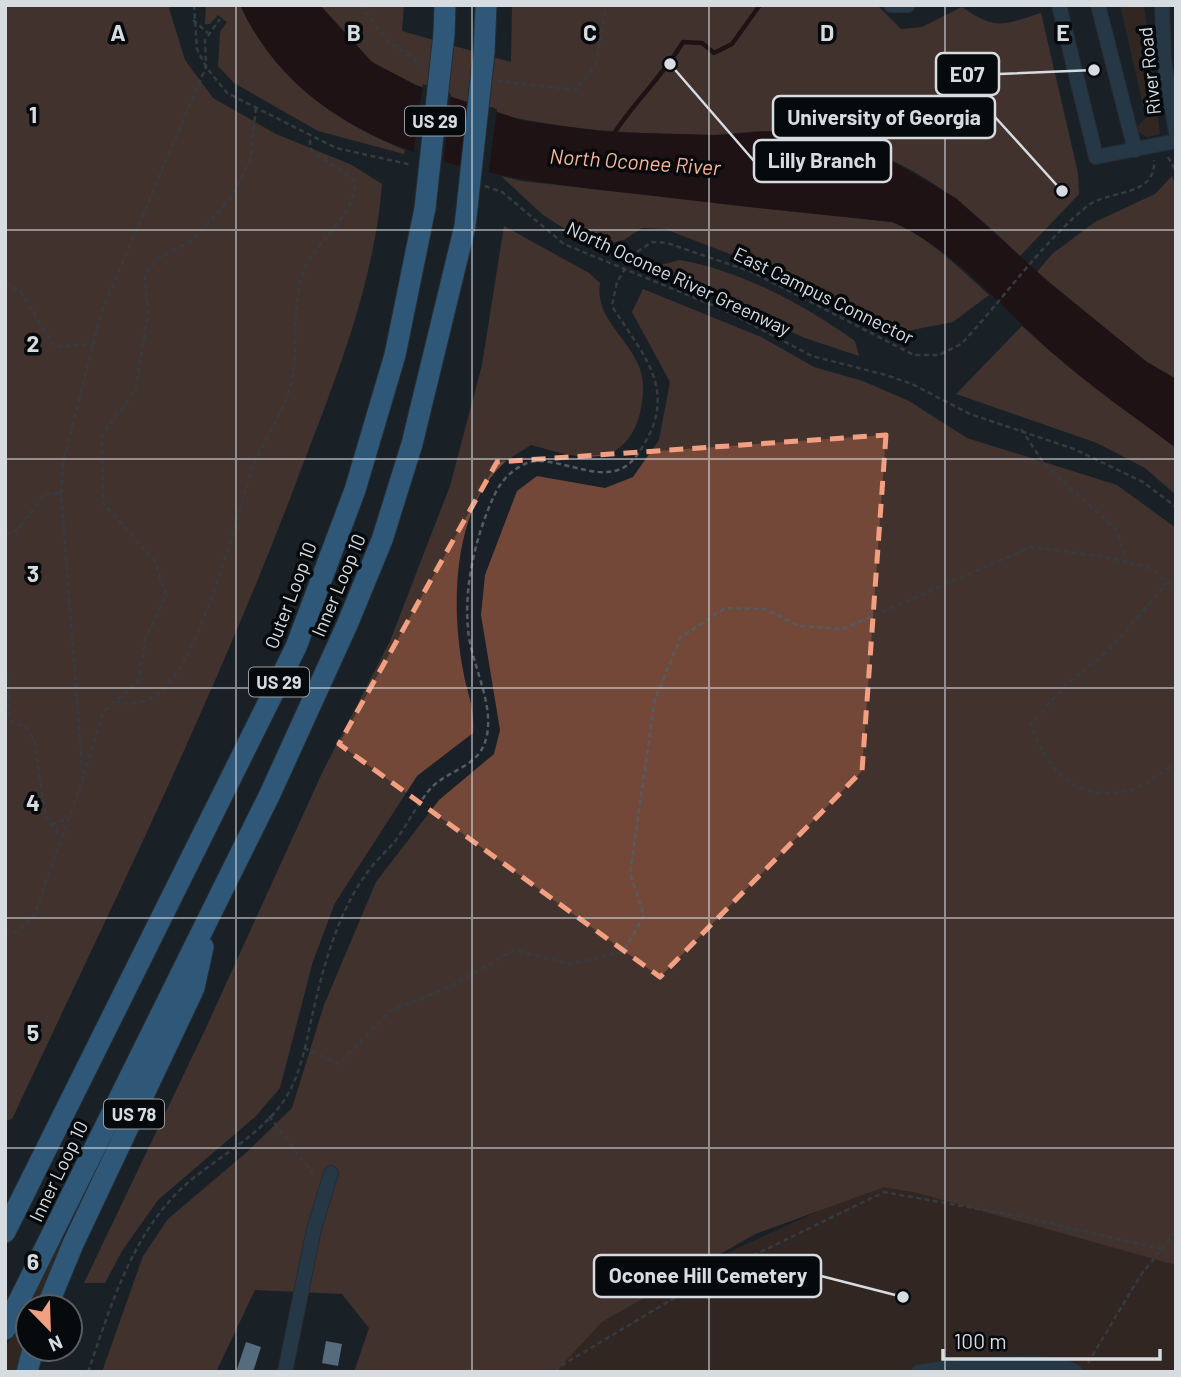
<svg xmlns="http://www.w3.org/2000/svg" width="1181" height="1377" viewBox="0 0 1181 1377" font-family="Barlow,sans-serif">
	<rect width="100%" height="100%" fill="#192027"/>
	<g fill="#502d21">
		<path d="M1120 5H1144L1160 134 1147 137 1137 131V126L1146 118Z"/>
		<path d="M895 1176 1176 1222V1372H467Z"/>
		<path d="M59 1239 64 1243 37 1307H28V1332L16 1372H5V1350Z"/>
	</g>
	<g fill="#734838">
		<path d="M5 5H168L185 60 213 98 276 134 352 165 382 184C374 289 331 390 294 488 212 703 110 910 12 1119L5 1121Z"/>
		<path d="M206 5H240C273 76 334 121 405 150L404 154 318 131 234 83 218 66 220 32 227 22 218 15 210 24H205Z"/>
		<path d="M320 5H404L402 31 511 62 512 5H877L901 29 922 27 962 7C997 31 1002 25 1041 13L1078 173 1079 194 1020 256C967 204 912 160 839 141 815 135 790 131 765 131 748 131 730 135 712 135 603 134 468 125 374 63 357 52 332 22 320 5Z"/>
		<path d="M501 176 521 181 893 222C930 238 959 268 989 295L953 322 907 331 850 312 779 273 665 229 642 228 624 240 603 245 576 236 543 215Z"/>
		<path d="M1172 176 1176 186V379L1147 362 1037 272 1052 254 1095 222 1155 194Z"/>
		<path d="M504 226 589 273 600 283C594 318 630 339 640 369 645 384 643 401 639 417 621 473 575 457 531 445 522 451 512 456 504 463 452 511 451 606 463 670 467 694 475 707 473 733L417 776 335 903 313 961 280 1088 256 1116 158 1200 122 1251 105 1283H84L205 1030 323 771 390 641 450 486 482 365Z"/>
		<path d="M680 260C744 272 802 304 855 341L859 356 805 338 675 280 660 265Z"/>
		<path d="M643 289 761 337 814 367 863 381 909 401 967 438 1117 485 1176 528V1265L918 1193 884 1187 755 1234 602 1322 555 1372H354L369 1328 342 1294 255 1290 216 1372H102L143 1256 168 1219 247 1152 292 1108 324 1005 376 882 439 800 494 754 500 730 481 615 485 575 517 491 537 476 605 488 633 477 659 440 670 382 632 312Z"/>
		<path d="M1022 326 1051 352 1176 448V495L1145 468 1097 443 956 394Z"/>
	</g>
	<path fill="#240200" d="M240 5H320L372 62 416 85 524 121 608 132 716 135 776 131 840 141 881 155 956 198 1052 285 1147 362 1176 379V448C1133 416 1088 385 1049 350 1000 306 953 248 892 222 813 214 734 206 654 196 503 179 313 163 240 5Z"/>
	<g fill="#192027">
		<path d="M423 84 451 94 443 165 413 156Z"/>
		<path d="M469 100 497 109 488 177 461 170Z"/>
	</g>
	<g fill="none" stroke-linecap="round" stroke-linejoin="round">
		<path stroke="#240200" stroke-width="4.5" d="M613 135C634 102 663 76 683 42L702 43 714 53 732 44 760 5"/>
	</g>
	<g fill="#9ec5e8">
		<path d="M326 1341 342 1344 338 1366 322 1363Z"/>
		<path d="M246 1342 261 1347 253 1372H236Z"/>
	</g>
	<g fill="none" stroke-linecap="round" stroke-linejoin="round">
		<defs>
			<g id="minor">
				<path d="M891 5H908"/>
				<path d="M1059 5 1096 157 1176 141"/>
				<path d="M1098 5 1135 150"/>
				<path d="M1162 5 1164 61 1176 132"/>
				<path d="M285 1372 314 1229 331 1173"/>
				<path d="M918 1372C950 1367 1050 1355 1076 1372"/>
			</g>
			<g id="highway">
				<path d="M444 34 445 5"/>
				<path d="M484 52 486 5"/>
				<path d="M5 1232 296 647 355 490 395 355 425 208"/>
				<path d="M47 1307 73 1244 194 988 203 947"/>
				<path d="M5 1329 270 794 347 625 382 540 412 444 465 226"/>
				<path d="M27 1372 33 1349"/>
			</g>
		</defs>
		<use href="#minor" stroke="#343a41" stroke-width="16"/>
		<use href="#highway" stroke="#343a41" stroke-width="23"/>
		<g stroke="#555b62" stroke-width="2.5" stroke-dasharray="5 3.5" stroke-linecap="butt">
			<path d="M194 5 197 49 206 67 227 93 336 148 412 165"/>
			<path d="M360 5 387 40 422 65"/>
			<path d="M193 20 208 33"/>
			<path d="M497 81 576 90 596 64 606 5"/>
			<path d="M1168 157 1176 171"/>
			<path d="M485 186 502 192 564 244 724 310 812 356 886 375 912 384 970 414 1074 449 1143 482 1176 507"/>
			<path d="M5 283 21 292 55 347 93 344"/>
			<path d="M1021 429 1045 465 1116 529 1127 563"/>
			<path d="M5 534 18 530 44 494 59 493"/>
			<path d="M1168 582 1109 650 1066 685 1031 723C1045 769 1075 802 1127 791 1143 788 1161 772 1176 764"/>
			<path d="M5 670C13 684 5 703 10 721L27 728 34 740 46 818 55 824 67 818"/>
			<path d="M115 702C130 705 142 704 156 695 201 664 234 522 253 467 264 437 285 412 292 380 299 343 290 305 305 269 317 239 354 218 355 182 342 167 323 163 310 148V137"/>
			<path d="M84 775 103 712 138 682 146 638 166 595 154 560 103 503 102 435 135 391 148 314 145 275 157 259 194 239 232 196 250 161 256 108"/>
			<path d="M50 823 61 837"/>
			<path d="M5 935 19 931 34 915 83 779 61 493 63 463 101 313 206 67 205 40 220 19"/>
			<path d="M304 1048 339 1064 390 1011 449 987 514 950 569 964 623 952 644 916 630 873 655 699 681 637 725 608 765 609 799 626 843 629 1031 547 1104 557 1148 567 1176 588"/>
			<path d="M269 1116 315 1176"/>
			<path d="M1088 1363 1140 1276 1176 1231"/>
			<path d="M88 1372C111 1306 131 1236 183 1187 216 1157 267 1133 289 1092 303 1067 307 1036 314 1008 325 960 339 910 369 870 377 859 388 850 396 840 408 823 417 805 430 789 445 772 473 768 483 747 500 711 470 665 468 628 464 585 476 535 494 496 500 482 512 469 527 463 547 455 583 474 607 472 625 471 634 461 643 446 679 388 641 353 612 306L617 282 634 254 652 242 667 243 752 272 914 355H939L961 344C1003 300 1039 246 1086 207 1107 189 1157 198 1154 160"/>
			<path d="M556 1372 559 1367 711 1276 884 1192 1023 1217 1161 1249"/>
		</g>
		<use href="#minor" stroke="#36536d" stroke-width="14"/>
		<use href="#highway" stroke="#4b9adb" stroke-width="21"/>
		<defs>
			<g id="highway-bridge">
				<path d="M425 208 444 34"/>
				<path d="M465 226 484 52"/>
			</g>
		</defs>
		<use href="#highway-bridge" stroke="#343a41" stroke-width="23" stroke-linecap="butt"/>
		<use href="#highway-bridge" stroke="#4b9adb" stroke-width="21"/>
	</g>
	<path d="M0 0H1181V1377H0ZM886 435 862 771 660 977 339 744 497 462Z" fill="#192027" fill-opacity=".55" fill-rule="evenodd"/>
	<path fill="none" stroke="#f3a082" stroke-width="5" stroke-dasharray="14 9" stroke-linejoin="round" d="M886 435 862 771 660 977 339 744 497 462Z"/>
	<path fill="none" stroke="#d7dce1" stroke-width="2" stroke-opacity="0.55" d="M236 5V1372M472 5V1372M709 5V1372M945 5V1372M5 230H1176M5 459H1176M5 688H1176M5 918H1176M5 1148H1176"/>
	<g text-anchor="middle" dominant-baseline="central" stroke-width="7" stroke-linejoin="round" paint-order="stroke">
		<g fill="#070a0d" stroke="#999da1" stroke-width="2">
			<rect x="405" y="106.5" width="60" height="29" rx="5"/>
			<rect x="249" y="667.5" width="60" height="29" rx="5"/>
			<rect x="104" y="1099.5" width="60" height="29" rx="5"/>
		</g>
		<g font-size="18" font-weight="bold" fill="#d7dce1">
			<text x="435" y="121">US 29</text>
			<text x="279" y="682">US 29</text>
			<text x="134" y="1114">US 78</text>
		</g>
		<g font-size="19" fill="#d7dce1" stroke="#070a0d">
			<text transform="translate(1149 71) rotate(-96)">River Road</text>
			<text transform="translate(679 278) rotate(25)">North Oconee River Greenway</text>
			<text transform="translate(824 295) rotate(26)">East Campus Connector</text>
			<text transform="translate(338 585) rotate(-67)">Inner Loop 10</text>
			<text transform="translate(290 595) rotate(-69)">Outer Loop 10</text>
			<text transform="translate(58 1171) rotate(-64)">Inner Loop 10</text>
		</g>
		<g font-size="21" font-style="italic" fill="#fdb398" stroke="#070a0d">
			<text transform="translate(635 161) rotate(4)">North Oconee River</text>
		</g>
	</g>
	<g font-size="23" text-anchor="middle" font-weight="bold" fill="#d7dce1" stroke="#070a0d" stroke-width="7" stroke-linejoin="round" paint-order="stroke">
		<text x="118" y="41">A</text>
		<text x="354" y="41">B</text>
		<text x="590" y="41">C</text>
		<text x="827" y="41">D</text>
		<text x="1063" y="41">E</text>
		<text x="33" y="123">1</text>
		<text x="33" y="352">2</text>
		<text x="33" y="582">3</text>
		<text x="33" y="811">4</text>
		<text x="33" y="1041">5</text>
		<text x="33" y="1270">6</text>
	</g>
	<path fill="none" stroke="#d7dce1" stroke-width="2.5" d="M1094 70L999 74M1062 191L995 117M670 64L754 161M903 1297L821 1276"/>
	<g fill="#d7dce1" stroke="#070a0d" stroke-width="2.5">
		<circle cx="1094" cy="70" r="7"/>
		<circle cx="1062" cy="191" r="7"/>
		<circle cx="670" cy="64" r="7"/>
		<circle cx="903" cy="1297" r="7"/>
	</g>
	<g fill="#070a0d" stroke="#d7dce1" stroke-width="2.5">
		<rect x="936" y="53" width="63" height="42" rx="7"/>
		<rect x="773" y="96" width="222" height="42" rx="7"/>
		<rect x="754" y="140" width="137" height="42" rx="7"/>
		<rect x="594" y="1255" width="227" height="42" rx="7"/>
	</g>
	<g font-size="21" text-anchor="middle" font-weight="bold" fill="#d7dce1">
		<text x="967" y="82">E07</text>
		<text x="884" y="125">University of Georgia</text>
		<text x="822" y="168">Lilly Branch</text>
		<text x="708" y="1283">Oconee Hill Cemetery</text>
	</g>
	<rect width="1181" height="1377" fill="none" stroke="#d7dce1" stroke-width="14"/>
	<g transform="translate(49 1328) rotate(157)"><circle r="33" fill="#070a0d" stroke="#5a5e62" stroke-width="2"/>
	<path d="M0-5L12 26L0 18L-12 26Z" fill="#f3a082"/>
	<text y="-10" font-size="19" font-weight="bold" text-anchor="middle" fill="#d7dce1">N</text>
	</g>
	<path d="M943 1349v10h217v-10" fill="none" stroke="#d7dce1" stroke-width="3.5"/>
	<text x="954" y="1349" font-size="21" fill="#d7dce1" stroke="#070a0d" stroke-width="5" paint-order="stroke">100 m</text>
</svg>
